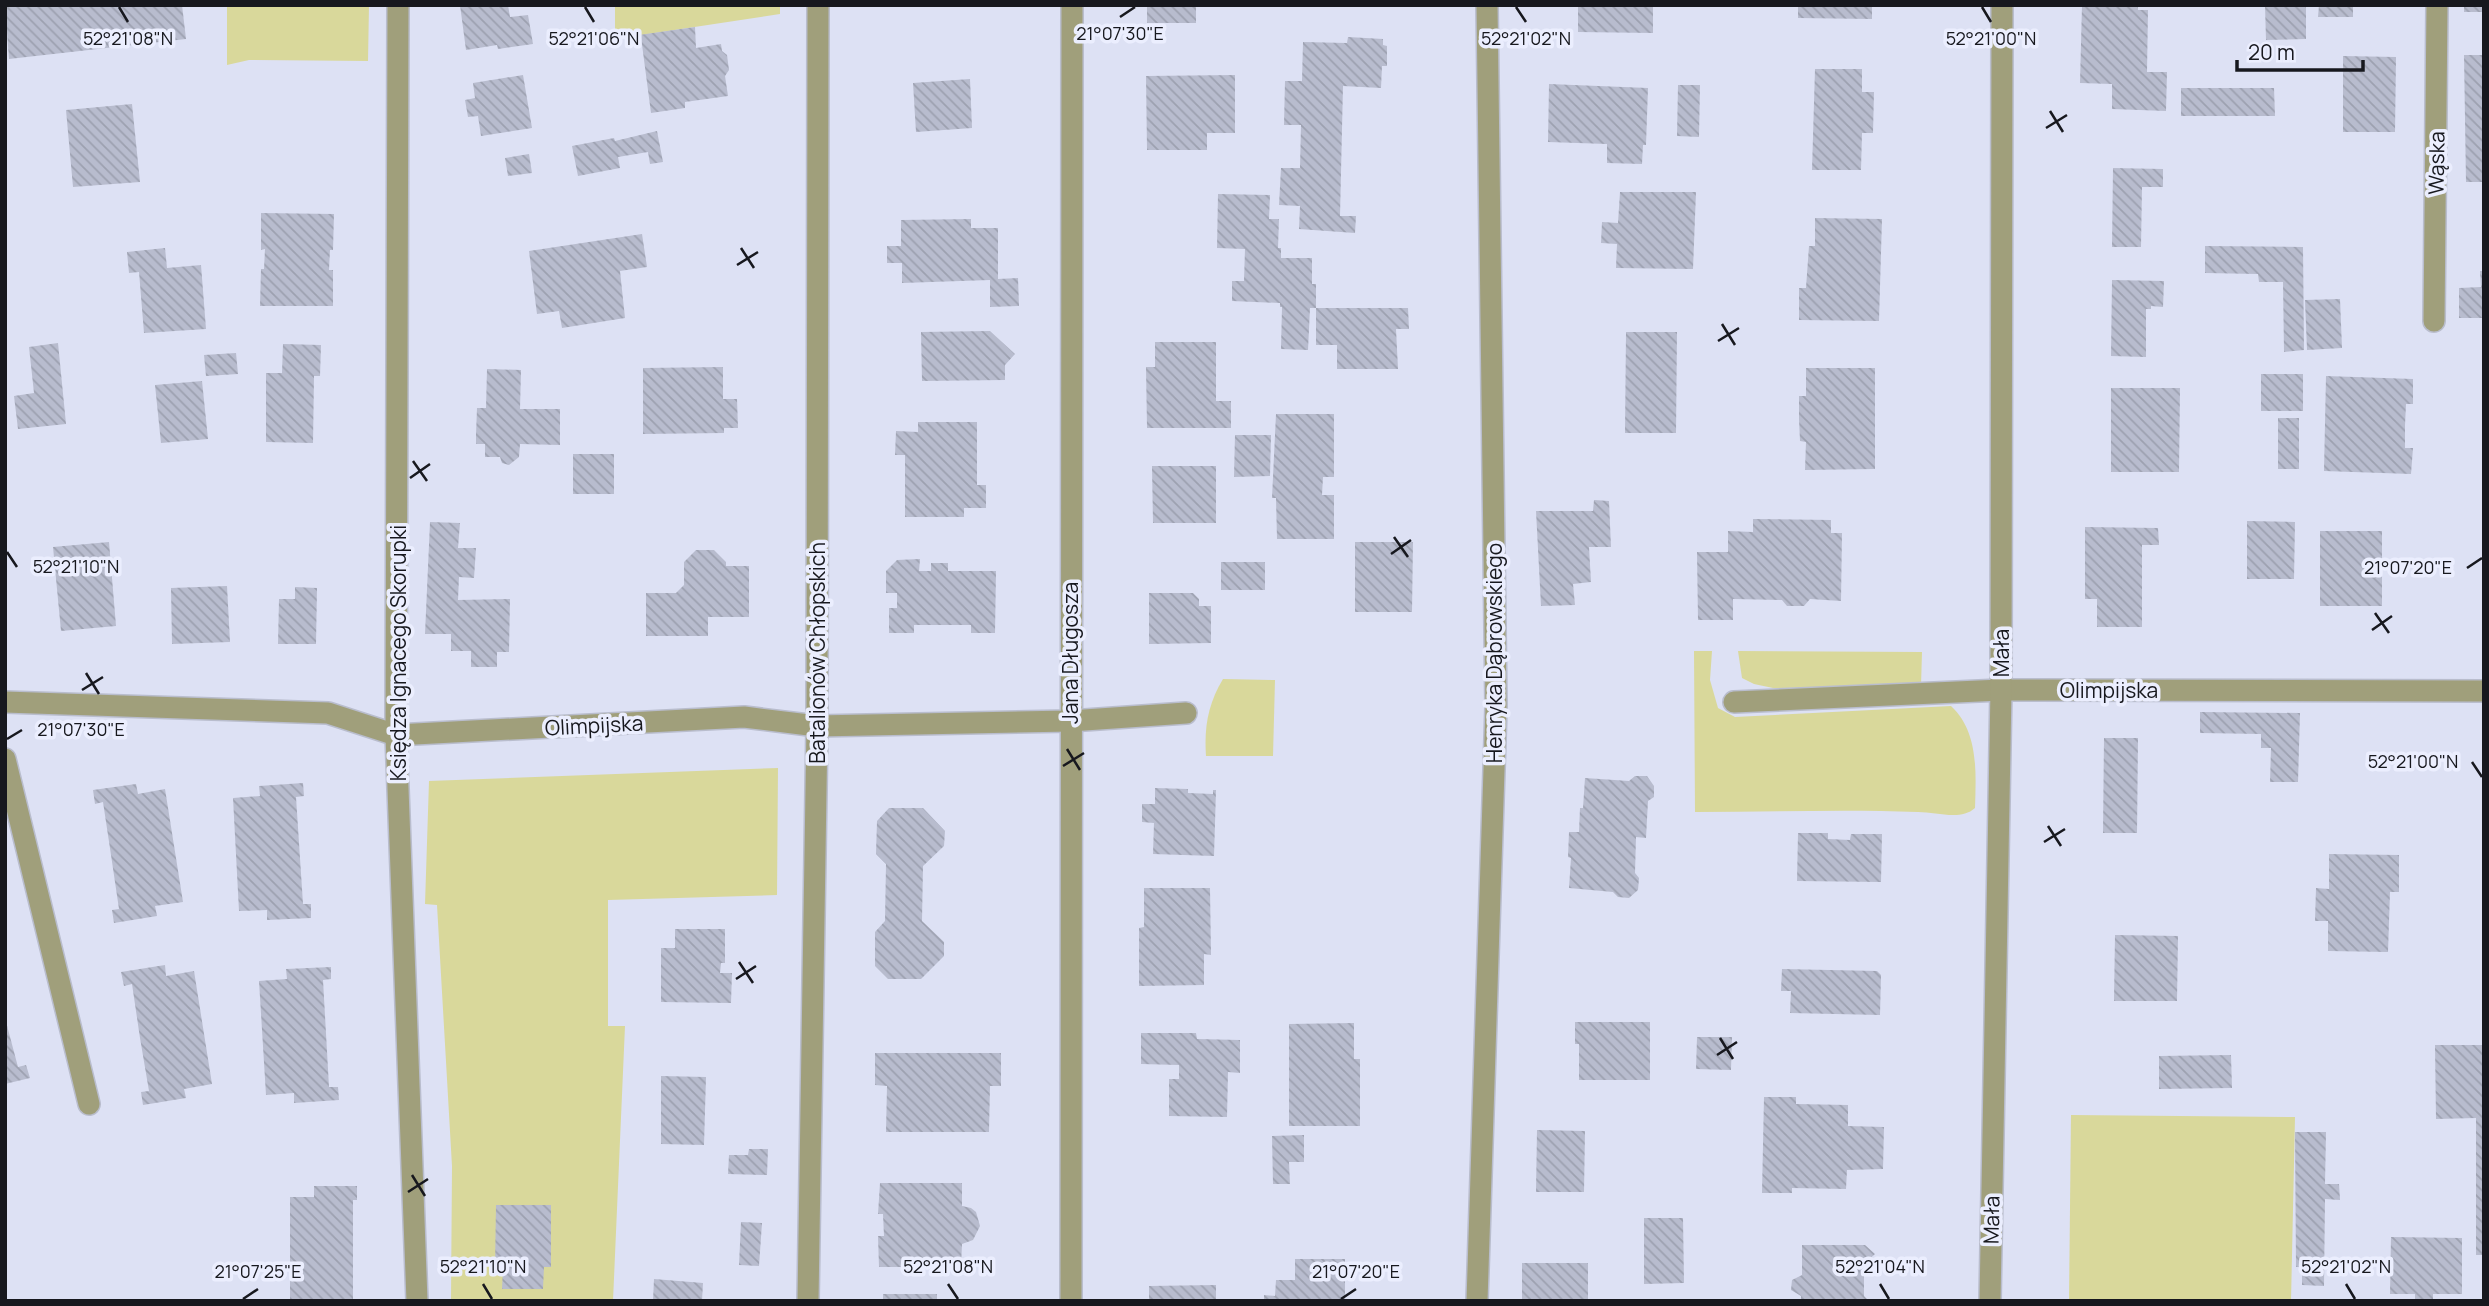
<svg xmlns="http://www.w3.org/2000/svg" width="2489" height="1306" viewBox="0 0 2489 1306" font-family="Manrope,sans-serif">
	<defs>
		<pattern id="building-back-hatch" width="6" height="6" patternUnits="userSpaceOnUse" patternTransform="scale(1.75)"><rect width="6" height="6" fill="#b8bcce"/><path d="M-1 5l2 2M0 0l6 6M5-1l2 2" fill="none" stroke="#9da1b0"/></pattern>
	</defs>
	<rect width="100%" height="100%" fill="#dde1f4"/>
	<g fill="#d9d89b">
		<path d="M227 5H369L368 61 249 60 227 65Z"/>
		<path d="M615 5H780V14L615 39Z"/>
		<path d="M1694 651H1712L1710 680 1718 708 1735 717 1951 706C1979 732 1976 773 1975 808 1961 821 1937 812 1918 812 1844 809 1769 812 1695 812Z"/>
		<path d="M1738 651 1922 652 1921 686 1773 688 1754 684 1742 678Z"/>
		<path d="M1223 679 1275 680 1273 756H1206C1204 727 1208 704 1223 679Z"/>
		<path d="M778 768 777 895 608 900V1026H625L613 1301H451L452 1166 437 905 425 904 429 781Z"/>
		<path d="M2071 1115 2295 1117 2291 1301H2069Z"/>
	</g>
	<g fill="url(#building-back-hatch)">
		<path d="M5 5H182L186 39 9 59Z"/>
		<path d="M460 5H508L510 17 528 15 533 44 498 49 497 45 466 50Z"/>
		<rect x="1147" y="5" width="49" height="18"/>
		<path d="M1578 5H1653V33L1578 32Z"/>
		<path d="M1798 5H1872V19L1798 18Z"/>
		<path d="M2082 5H2138V10H2148L2147 72H2167L2166 111 2112 109V84L2080 83Z"/>
		<path d="M2265 5H2306V39L2266 40Z"/>
		<path d="M2319 5H2353V17H2318Z"/>
		<rect x="2464" y="5" width="20" height="7"/>
		<path d="M695 27 696 48 721 44 722 51 727 55 729 70 725 76 728 96 685 102V108L651 113 641 37H639V35Z"/>
		<path d="M1348 37 1383 39V45L1387 46V66H1382L1381 88 1343 86 1340 216H1356L1355 233 1299 229 1300 206 1279 205 1281 168H1300L1301 125H1284L1285 81H1302L1303 42 1347 43Z"/>
		<path d="M2464 55H2484V182H2466Z"/>
		<path d="M2343 56 2396 57 2395 132H2343Z"/>
		<path d="M1815 69H1862V92H1874L1873 133H1862L1861 170H1812Z"/>
		<path d="M523 75 532 128 481 136 478 116 468 117 465 100 475 98 473 83Z"/>
		<path d="M1235 75V133H1207V150H1147L1146 76Z"/>
		<path d="M970 79 972 128 916 132 913 83Z"/>
		<path d="M1549 84 1648 88 1646 145H1643L1642 164 1607 163V144L1548 142Z"/>
		<path d="M1678 85H1700L1699 137 1677 136Z"/>
		<path d="M2181 88H2274L2275 116H2181Z"/>
		<path d="M132 104 140 182 73 187 66 110Z"/>
		<path d="M657 131 663 162 650 164 648 152 618 157 620 168 578 176 572 146 614 138 615 141Z"/>
		<path d="M529 154 532 173 508 176 505 158Z"/>
		<path d="M2113 168 2163 169V187H2142L2141 247H2112Z"/>
		<path d="M1620 192H1696L1693 269 1616 268 1617 244 1601 243 1602 222 1618 223Z"/>
		<path d="M1218 194 1270 195 1269 219H1279L1278 248H1281V258H1312V284H1316V308H1310L1308 350 1281 349 1282 307H1280V303L1232 301V281H1244L1245 249 1217 248Z"/>
		<path d="M261 213 334 214 333 250H330L329 270H333V306H260L261 269H264L265 249 261 250Z"/>
		<path d="M1815 218 1882 219 1879 321 1799 320V288H1806L1809 246H1815Z"/>
		<path d="M971 219V228H998V279L1018 278 1019 306 990 307V280L902 283V263H887V246H901V220Z"/>
		<path d="M642 234 647 267 620 271 625 318 562 328 559 311 537 314 529 251Z"/>
		<path d="M2205 246 2303 247 2304 350 2284 352 2283 282H2259L2258 274 2205 273Z"/>
		<path d="M165 248 167 268 201 265 206 329 144 333 139 272 129 273 127 252Z"/>
		<path d="M2480 271H2484V318H2459V288L2481 287Z"/>
		<path d="M2112 280 2164 281 2163 307 2151 306V309H2146V357L2111 356Z"/>
		<path d="M2340 299 2342 348 2307 350 2305 300Z"/>
		<path d="M1316 308H1408L1409 329H1396L1398 369H1337V345H1316Z"/>
		<path d="M990 331 1015 354 1005 365V380L922 381 921 332Z"/>
		<path d="M1626 332H1677L1676 433H1625Z"/>
		<path d="M1155 342H1216V401H1231V428H1147L1146 367H1155Z"/>
		<path d="M58 343 66 424 18 429 14 396 34 393 29 347Z"/>
		<path d="M283 344 321 345 320 376H314L313 443 266 442V373H282Z"/>
		<path d="M236 353 238 374 206 376 204 355Z"/>
		<path d="M723 367V399H737L738 428H724V433L643 434V368Z"/>
		<path d="M1806 368H1875V469L1805 470 1806 442 1800 441 1799 419V396H1806Z"/>
		<path d="M487 369 521 370 520 409H560V445L520 444 519 457 509 465 502 463 500 457H485V444H476V435L477 408H486Z"/>
		<rect x="2261" y="374" width="42" height="37"/>
		<path d="M2326 376 2413 379V404H2406L2405 425V448H2413L2411 474 2324 471Z"/>
		<path d="M202 381 208 439 161 443 155 385Z"/>
		<path d="M2111 388H2180L2179 472H2111Z"/>
		<path d="M1276 414H1334V477H1323L1322 495H1334V539H1277L1276 498H1272Z"/>
		<rect x="2278" y="418" width="21" height="51"/>
		<path d="M918 422H977V485H986V508H964V517H905V455H895L896 431 918 432Z"/>
		<path d="M1235 435H1271L1270 476 1234 477Z"/>
		<rect x="573" y="454" width="41" height="40"/>
		<path d="M1152 466H1216V523H1153Z"/>
		<path d="M1594 500 1609 501 1611 547H1589L1591 582 1573 584 1575 605 1541 606 1536 511H1593Z"/>
		<path d="M1753 519 1831 520V533H1842L1841 601 1810 599 1804 606H1787L1782 600 1733 599V620H1698L1697 552H1728V531L1753 532Z"/>
		<path d="M2247 521 2295 522 2294 579H2247Z"/>
		<path d="M430 522 460 523 458 548H476L474 578 459 577 458 600 510 599 509 652H497V667H471V651H451V634H425Z"/>
		<path d="M2085 527 2158 528 2159 545H2142V627H2097V599H2085Z"/>
		<rect x="2320" y="531" width="62" height="75"/>
		<path d="M109 542 116 626 61 631 53 547Z"/>
		<path d="M1355 542H1413L1412 612H1355Z"/>
		<path d="M696 550H714L726 562V566H749V617H708V636H646V593H676L684 585V562Z"/>
		<path d="M920 559 919 571H931V563H948V571H996L995 633H971V625H914V633H889V608H897V593H886V571L897 560Z"/>
		<rect x="1221" y="562" width="44" height="28"/>
		<path d="M227 586 230 642 172 644 171 588Z"/>
		<path d="M295 587 317 588 316 644H278L279 599H295Z"/>
		<path d="M1149 593H1193L1199 599V606H1211V643L1149 644Z"/>
		<path d="M2200 712 2300 713 2298 782H2270L2271 748H2261V734L2200 733Z"/>
		<path d="M2104 738H2138L2137 833H2103Z"/>
		<path d="M1635 776H1647L1654 786V797L1648 801 1646 838 1636 837 1635 873 1639 878 1638 890 1629 898 1618 897 1613 892 1569 888 1571 858 1568 857 1569 832H1579L1580 808H1583L1585 778 1629 781Z"/>
		<path d="M303 783 304 796 296 797 303 904H311V918L267 920V910L239 911 233 798 260 796 259 786Z"/>
		<path d="M136 784 138 794 165 789 183 902 155 906 157 916 114 923 112 910 119 909 111 855 103 802 95 804 93 790Z"/>
		<path d="M1155 788 1188 789V793L1213 794V790H1216L1214 856 1153 854 1154 823 1142 822V804H1155Z"/>
		<path d="M889 808H923L945 831 944 846 923 866 922 921 944 942V956L921 979H888L875 966V932L885 921 886 864 876 854 877 821Z"/>
		<path d="M1798 833H1828V839L1850 840 1851 834H1882L1881 882 1797 881Z"/>
		<path d="M2329 854 2399 855V892H2390L2388 952 2328 951V921H2315L2316 888 2329 889Z"/>
		<path d="M1144 888H1210L1211 955 1204 954V985L1139 986V928L1144 927Z"/>
		<path d="M675 929H725V963H721L720 973H732L731 1003 661 1002V948H675Z"/>
		<path d="M2115 935 2178 936 2177 1001H2114Z"/>
		<path d="M165 965 166 976 194 971 212 1084 184 1089 186 1098 143 1105 141 1092 149 1091 140 1038 132 984 124 986 121 972Z"/>
		<path d="M331 967V979L323 980 329 1087H338L339 1100 294 1103V1093L266 1095 259 981 287 979 286 969Z"/>
		<path d="M1782 969 1877 971 1881 975 1880 1015 1790 1013 1791 991H1781Z"/>
		<path d="M5 1018 18 1067 26 1065 30 1078 5 1084Z"/>
		<path d="M1575 1022H1650V1080H1579V1044H1575Z"/>
		<path d="M1354 1023V1059H1360V1126H1289V1024Z"/>
		<path d="M1141 1033H1196L1197 1039 1240 1040V1073L1228 1072 1227 1117 1169 1116V1079H1179V1065L1141 1064Z"/>
		<path d="M1697 1037H1732L1731 1070 1696 1069Z"/>
		<path d="M2435 1045H2484V1255H2476V1118L2436 1119Z"/>
		<path d="M875 1053H1001V1086H990L989 1132H886L887 1086 875 1085Z"/>
		<path d="M2231 1055 2232 1088 2159 1089V1056Z"/>
		<path d="M661 1076 706 1077 704 1145 661 1144Z"/>
		<path d="M1764 1097H1796V1104L1848 1105V1126L1884 1127 1883 1169 1847 1170 1846 1189 1792 1188V1193H1762Z"/>
		<path d="M1537 1130 1585 1131 1584 1192H1536Z"/>
		<path d="M2295 1132H2326L2325 1184H2339L2340 1200 2325 1199 2324 1286 2302 1285V1267H2296Z"/>
		<path d="M1304 1135V1162H1289L1290 1184H1273L1272 1136Z"/>
		<path d="M749 1149H768L767 1175 728 1174 729 1155H748Z"/>
		<path d="M880 1183H962V1206L971 1208 976 1212 980 1226 973 1240 962 1244 961 1267H879L878 1236H884L883 1214H878Z"/>
		<path d="M314 1186H357V1200H353V1301H290V1197H314Z"/>
		<path d="M496 1205H551V1267H544L543 1289H502L503 1268 495 1267Z"/>
		<path d="M1644 1218H1683L1684 1283 1644 1284Z"/>
		<path d="M741 1222 762 1223 759 1266 739 1265Z"/>
		<path d="M2391 1237 2462 1238V1294H2433V1301H2415V1294H2390Z"/>
		<path d="M1802 1245H1865L1875 1254 1864 1264V1296L1869 1301H1801V1296L1791 1290 1792 1280 1802 1275Z"/>
		<path d="M1295 1259H1345V1301H1264V1295L1275 1296 1276 1280H1295Z"/>
		<rect x="1522" y="1263" width="66" height="38"/>
		<path d="M654 1279 703 1283 702 1301H653Z"/>
		<path d="M1216 1285V1301H1149V1286Z"/>
		<rect x="883" y="1294" width="54" height="7"/>
	</g>
	<g fill="none" stroke-linecap="round" stroke-linejoin="round">
		<defs>
			<path id="service" d="M5 759 89 1104"/>
			<g id="minor">
				<path d="M398 5 396 735 417 1301"/>
				<path d="M2434 321 2437 5"/>
				<path d="M5 702 328 713 396 735 744 717 817 726 1070 721 1186 713"/>
				<path d="M1734 702 2001 690 2484 691"/>
				<path d="M808 1301 817 726 818 5"/>
				<path d="M1071 1301 1072 5"/>
				<path d="M1477 1301 1496 707 1487 5"/>
				<path d="M1990 1301 2001 690 2002 5"/>
			</g>
		</defs>
		<use href="#service" stroke="#b9bdcd" stroke-width="24"/>
		<use href="#minor" stroke="#b9bdcd" stroke-width="24"/>
		<use href="#service" stroke="#a09f7b" stroke-width="21"/>
		<use href="#minor" stroke="#a09f7b" stroke-width="21"/>
	</g>
	<path fill="none" stroke="#17181e" stroke-width="2.5" d="M119 7 128 22M585 7 594 22M1516 7 1526 22M1982 7 1991 22M1120 17 1135 7M2050 111 2063 132M2046 128 2067 115M741 248 754 268M737 265 758 252M1722 324 1735 345M1718 341 1739 328M413 461 427 481M410 478 430 464M1394 537 1408 557M7 552 17 567M1391 554 1411 540M2467 568 2482 558M2375 613 2389 633M2372 630 2392 616M86 673 99 694M82 690 103 677M7 739 22 730M1067 749 1080 770M2472 762 2482 777M1063 766 1084 753M2048 826 2061 846M2044 842 2065 829M739 962 753 983M736 979 756 966M1720 1038 1733 1059M1717 1055 1737 1042M412 1175 425 1196M408 1192 428 1179M483 1284 492 1299M948 1284 958 1299M1880 1284 1889 1299M2346 1284 2355 1299M243 1299 258 1289M1341 1299 1356 1289"/>
	<g text-anchor="middle" dominant-baseline="central" stroke-width="7" stroke-linejoin="round" paint-order="stroke">
		<g font-size="21" fill="#17181e" stroke="#ebeefe">
			<text transform="translate(2436 163) rotate(-89)">Wąska</text>
			<text transform="translate(398 653) rotate(-90)">Księdza Ignacego Skorupki</text>
			<text transform="translate(817 653) rotate(-90)">Batalionów Chłopskich</text>
			<text transform="translate(1070 653) rotate(-90)">Jana Długosza</text>
			<text transform="translate(1494 653) rotate(-90)">Henryka Dąbrowskiego</text>
			<text transform="translate(2001 653) rotate(-90)">Mała</text>
			<text x="2109" y="690">Olimpijska</text>
			<text transform="translate(594 725) rotate(-3)">Olimpijska</text>
			<text transform="translate(1991 1220) rotate(-89)">Mała</text>
		</g>
	</g>
	<g font-size="18" text-anchor="middle" fill="#17181e" stroke="#ebeefe" stroke-width="7" stroke-linejoin="round" paint-order="stroke">
		<text x="1120" y="40">21°07'30"E</text>
		<text x="128" y="45">52°21'08"N</text>
		<text x="594" y="45">52°21'06"N</text>
		<text x="1526" y="45">52°21'02"N</text>
		<text x="1991" y="45">52°21'00"N</text>
		<text x="76" y="573">52°21'10"N</text>
		<text x="2408" y="574">21°07'20"E</text>
		<text x="81" y="736">21°07'30"E</text>
		<text x="2413" y="768">52°21'00"N</text>
		<text x="483" y="1273">52°21'10"N</text>
		<text x="948" y="1273">52°21'08"N</text>
		<text x="1880" y="1273">52°21'04"N</text>
		<text x="2346" y="1273">52°21'02"N</text>
		<text x="258" y="1278">21°07'25"E</text>
		<text x="1356" y="1278">21°07'20"E</text>
	</g>
	<rect width="2489" height="1306" fill="none" stroke="#17181e" stroke-width="14"/>
	<path d="M2237 60v10h126v-10" fill="none" stroke="#17181e" stroke-width="3.5"/>
	<text x="2248" y="60" font-size="21" fill="#17181e" stroke="#ebeefe" stroke-width="5" paint-order="stroke">20 m</text>
</svg>
